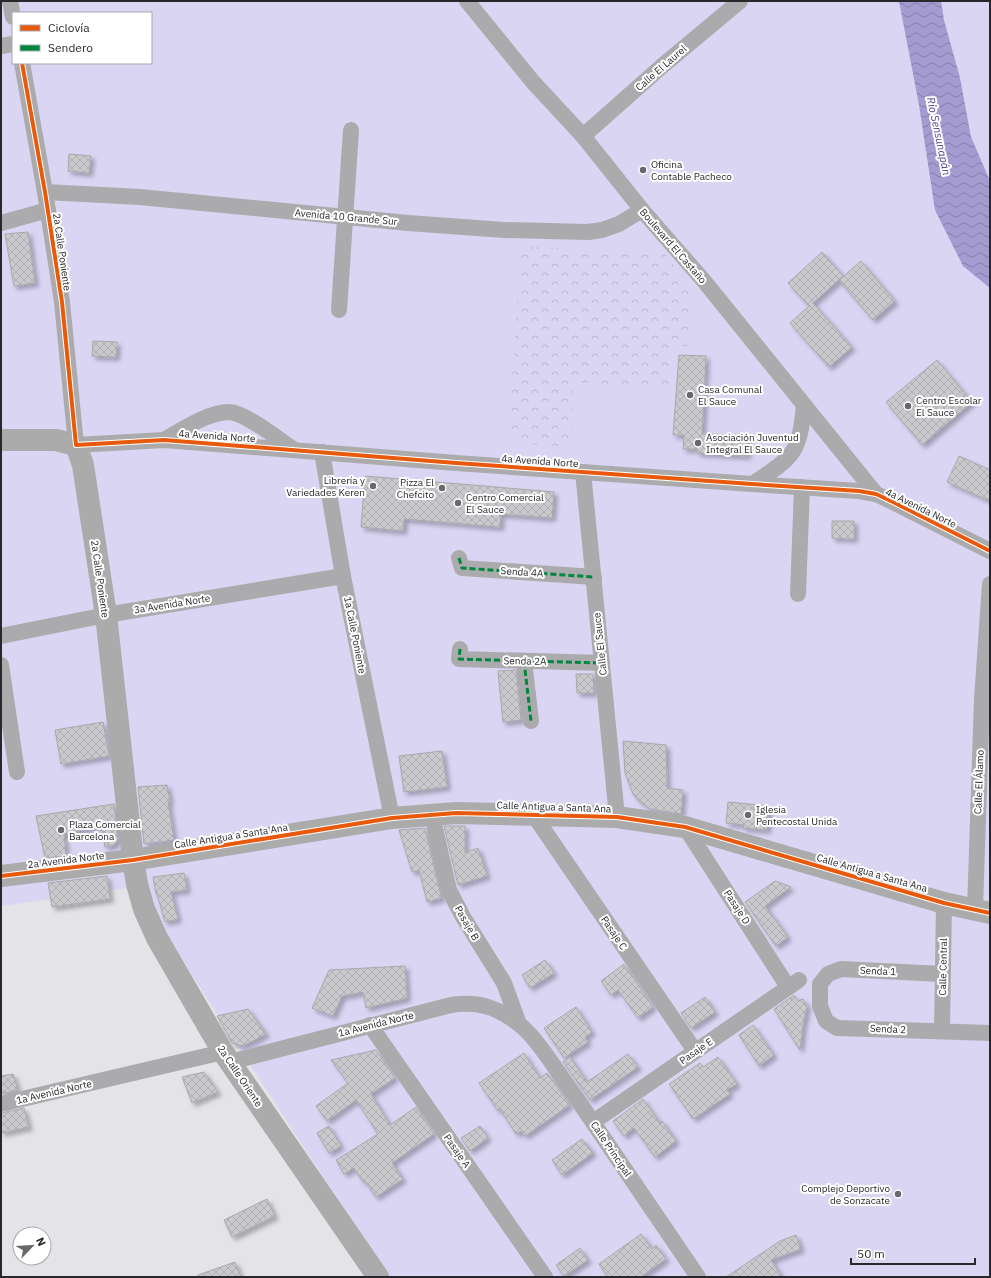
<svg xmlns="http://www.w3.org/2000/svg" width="991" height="1278" viewBox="0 0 991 1278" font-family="'IBM Plex Sans',sans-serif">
	<defs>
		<pattern id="forest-crowns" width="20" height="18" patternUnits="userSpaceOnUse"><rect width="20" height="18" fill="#d9d5f3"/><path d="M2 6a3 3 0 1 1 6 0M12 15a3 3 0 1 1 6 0" fill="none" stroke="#bab7d0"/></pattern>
		<pattern id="water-waves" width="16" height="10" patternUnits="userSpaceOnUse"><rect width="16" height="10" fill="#a49bd0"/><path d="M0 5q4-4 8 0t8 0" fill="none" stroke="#867ea9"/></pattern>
		<pattern id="building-cross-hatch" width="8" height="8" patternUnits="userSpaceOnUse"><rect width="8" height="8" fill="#cacace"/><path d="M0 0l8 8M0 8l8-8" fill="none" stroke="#aeaeb1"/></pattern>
		<filter id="shadow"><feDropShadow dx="3.5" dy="3.5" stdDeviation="2" flood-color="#0004"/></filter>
	</defs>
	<rect width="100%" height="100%" fill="#e3e3e8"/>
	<path fill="#d9d5f3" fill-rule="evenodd" d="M1 1H990V1277H388L135 887 1 906ZM13 13H151V63H13Z"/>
	<path fill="url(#forest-crowns)" d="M521 246 665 254 690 284 689 346 671 345 670 389 573 382 572 447 508 443Z"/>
	<path fill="url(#water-waves)" d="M899 1H941L944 20 960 78 971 137 990 181V288L963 266 935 210 919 105Z"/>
	<g fill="url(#building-cross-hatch)" stroke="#a8a8ac" filter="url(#shadow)">
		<path d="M69 154 91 156 89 173 68 171Z"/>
		<path d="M28 232 35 283 14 286 5 234Z"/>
		<path d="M822 252 843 276 813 303 852 347 829 367 790 323 809 306 788 283Z"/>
		<path d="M861 261 895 301 873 320 839 280Z"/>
		<path d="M93 341 117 342 116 357 92 356Z"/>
		<path d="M679 355 706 356 702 434 748 435 747 456 697 453V449H683L684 435H673Z"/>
		<path d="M937 360 972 402 922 445 886 402Z"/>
		<path d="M959 456 990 470V501L947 482Z"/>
		<path d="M365 476 554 492 552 518 501 514 500 527 404 519 403 531 361 527Z"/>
		<path d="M832 521H854V539L832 538Z"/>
		<path d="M516 670 521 720 503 722 498 671Z"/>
		<path d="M576 674H593L594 693H577Z"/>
		<path d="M103 722 109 756 61 764 55 730Z"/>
		<path d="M623 741 666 745 667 788 683 790 681 814 650 809 638 800 633 794 625 773Z"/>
		<path d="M442 751 447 787 404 792 399 756Z"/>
		<path d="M167 785 170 802H168L174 840 144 844 138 787Z"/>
		<path d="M728 802 769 806 767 830 743 828 744 825 726 823Z"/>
		<path d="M114 804 118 840 114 845 105 847 101 826 64 834 66 856 45 858 36 816Z"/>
		<path d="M444 826H465V853L478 848 487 876 458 885Z"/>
		<path d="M425 828 440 892 442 898 427 902 419 870 412 872 399 830Z"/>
		<path d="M184 873 187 890 171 892 178 919 165 922 157 894H156L153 877Z"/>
		<path d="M107 876 110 899 52 907 48 883Z"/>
		<path d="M775 881 791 887 765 906 788 937 776 946 745 902Z"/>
		<path d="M545 960 554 973 530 988 522 975Z"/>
		<path d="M624 964 653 1007 638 1018 618 990 611 995 601 981Z"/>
		<path d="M405 966 407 998 366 1008 363 992 342 996 333 1016 312 1008 329 970Z"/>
		<path d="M794 995 798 1001 803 999 807 1006 803 1025 800 1050 774 1009Z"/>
		<path d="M705 997 715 1012 691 1028 681 1013Z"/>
		<path d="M576 1007 592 1032 585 1037 588 1042 564 1058 544 1028Z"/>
		<path d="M248 1009 266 1034 243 1046 232 1043 217 1016Z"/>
		<path d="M753 1025 774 1055 759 1066 739 1035Z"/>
		<path d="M376 1050 395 1078 371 1094 390 1125 416 1107 434 1134 392 1163 403 1179 376 1197 365 1181 363 1182 354 1168 344 1174 336 1160 378 1134 356 1100 327 1121 316 1106 348 1083 331 1060Z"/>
		<path d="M524 1053 540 1078 547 1073 570 1105 525 1136 521 1131 516 1134 500 1109 498 1111 479 1083Z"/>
		<path d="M628 1054 638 1067 590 1100 563 1062 570 1057 587 1082Z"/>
		<path d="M718 1057 737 1084 727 1090 730 1094 693 1119 669 1084 700 1063 703 1067Z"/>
		<path d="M204 1072 218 1092 192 1103 182 1077Z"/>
		<path d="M13 1074 18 1090 1 1094V1076Z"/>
		<path d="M643 1099 660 1123 662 1121 676 1141 655 1157 634 1128 624 1136 613 1121Z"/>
		<path d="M24 1108 29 1127 1 1133V1113Z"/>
		<path d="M329 1126 341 1146 329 1153 317 1133Z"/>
		<path d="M480 1126 488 1138 470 1151 461 1138Z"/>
		<path d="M582 1139 593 1153 562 1175 552 1160Z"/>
		<path d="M267 1199 275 1216 232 1237 224 1220Z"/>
		<path d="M641 1234 652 1249 656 1245 666 1259 641 1277H608L599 1264Z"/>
		<path d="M796 1235 801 1249 771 1260 782 1277H726L780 1241Z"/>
		<path d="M580 1248 588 1260 564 1276 556 1265Z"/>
		<path d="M235 1262 241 1277H198V1275Z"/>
	</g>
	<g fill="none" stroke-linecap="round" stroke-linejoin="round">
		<g stroke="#ababad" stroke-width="16">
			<path d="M10 1 13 17"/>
			<path d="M467 1 533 82 583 136 642 210 704 281 876 494"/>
			<path d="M1 46 13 44"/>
			<path d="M22 63 45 192 62 302 76 445 164 440 456 463 752 484 859 491 876 494 893 502 990 551"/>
			<path d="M583 136 661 67 740 1"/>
			<path d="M45 192 140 197 408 223 504 230 588 232 602 230 619 224 642 210"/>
			<path d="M1 223 48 210"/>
			<path d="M339 310 351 130"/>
			<path d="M164 440C182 430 208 412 229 412 246 413 278 439 293 449"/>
			<path d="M322 452 343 576 392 818"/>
			<path d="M583 472 617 817"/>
			<path d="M752 484C765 475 781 467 791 454 801 441 802 422 804 406"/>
			<path d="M459 558 462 568 594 577"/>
			<path d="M798 594 802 487"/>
			<path d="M1 636 106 615 343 576"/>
			<path d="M460 649 459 659 602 663"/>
			<path d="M524 661 531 721"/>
			<path d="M1 665 17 772"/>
			<path d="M533 814 695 1051"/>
			<path d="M432 815 449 890 463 917 504 983 519 1024"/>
			<path d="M685 827 788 987"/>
			<path d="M975 909 982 699 990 584"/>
			<path d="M943 974 841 969 828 974 820 984V1006L826 1021 837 1028 990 1033"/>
			<path d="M370 1025 545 1277"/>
			<path d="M942 1031 944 903"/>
			<path d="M230 1062 451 1005C478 1001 497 1007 519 1024 539 1040 557 1072 573 1093 615 1154 656 1216 698 1277"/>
			<path d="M1 1104 223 1052"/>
			<path d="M593 1122 799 980"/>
		</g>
		<g stroke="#ababac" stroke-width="22">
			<path d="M1 440H56L76 445 83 465 106 615 133 860 137 884 144 909 157 938 223 1052 378 1277"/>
			<path d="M1 876 133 860 392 818 456 813 617 817 685 827 944 903 990 913"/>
		</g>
		<g stroke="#00873e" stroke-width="3" stroke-dasharray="6 3" stroke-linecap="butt">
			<path d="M459 558 462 568 594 577"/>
			<path d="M460 649 459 659 602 663"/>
			<path d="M524 661 531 721"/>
		</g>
		<defs>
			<g id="cycleway">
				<path d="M22 63 45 192 62 302 76 445 164 440 456 463 752 484 859 491 876 494 893 502 990 551"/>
				<path d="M1 876 133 860 392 818 456 813 617 817 685 827 944 903 990 913"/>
			</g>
		</defs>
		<use href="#cycleway" stroke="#fff" stroke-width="6"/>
		<use href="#cycleway" stroke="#e8590c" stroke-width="4"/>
	</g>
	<g fill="#69696d" stroke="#fff" stroke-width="1.5">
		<circle cx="643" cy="170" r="4"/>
		<circle cx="690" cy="395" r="4"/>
		<circle cx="908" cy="406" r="4"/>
		<circle cx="698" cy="443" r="4"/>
		<circle cx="373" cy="486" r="4"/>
		<circle cx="442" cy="488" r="4"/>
		<circle cx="458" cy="503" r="4"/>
		<circle cx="748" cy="815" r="4"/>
		<circle cx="61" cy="830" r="4"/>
		<circle cx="898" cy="1194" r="4"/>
	</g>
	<g text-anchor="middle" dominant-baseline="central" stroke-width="4" stroke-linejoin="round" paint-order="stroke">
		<g font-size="10" fill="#28272b" stroke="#fff">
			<text transform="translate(661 68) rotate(-41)">Calle El Laurel</text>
			<text transform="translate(346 217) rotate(5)">Avenida 10 Grande Sur</text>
			<text transform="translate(673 246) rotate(49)">Boulevard El Castaño</text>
			<text transform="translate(62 252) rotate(82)">2a Calle Poniente</text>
			<text transform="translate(217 436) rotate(4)">4a Avenida Norte</text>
			<text transform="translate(540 461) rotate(4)">4a Avenida Norte</text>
			<text transform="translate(921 508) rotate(26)">4a Avenida Norte</text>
			<text transform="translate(522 572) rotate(4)">Senda 4A</text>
			<text transform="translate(100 579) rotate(82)">2a Calle Poniente</text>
			<text transform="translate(172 604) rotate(-9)">3a Avenida Norte</text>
			<text transform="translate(355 635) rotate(79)">1a Calle Poniente</text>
			<text transform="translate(600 644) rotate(-96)">Calle El Sauce</text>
			<text transform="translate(525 661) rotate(1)">Senda 2A</text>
			<text transform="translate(979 782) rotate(-88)">Calle El Álamo</text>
			<text transform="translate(554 807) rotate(2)">Calle Antigua a Santa Ana</text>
			<text transform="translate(231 836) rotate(-9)">Calle Antigua a Santa Ana</text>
			<text transform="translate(66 860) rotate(-7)">2a Avenida Norte</text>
			<text transform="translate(872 873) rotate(16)">Calle Antigua a Santa Ana</text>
			<text transform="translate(737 907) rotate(57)">Pasaje D</text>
			<text transform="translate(467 923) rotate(60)">Pasaje B</text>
			<text transform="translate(614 933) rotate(56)">Pasaje C</text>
			<text transform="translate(943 967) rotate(-89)">Calle Central</text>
			<text transform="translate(878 971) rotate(2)">Senda 1</text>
			<text transform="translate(376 1024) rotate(-14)">1a Avenida Norte</text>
			<text transform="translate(888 1029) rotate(2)">Senda 2</text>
			<text transform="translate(696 1051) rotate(-35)">Pasaje E</text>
			<text transform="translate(240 1076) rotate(56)">2a Calle Oriente</text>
			<text transform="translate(54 1092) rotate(-13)">1a Avenida Norte</text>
			<text transform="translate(611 1149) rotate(56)">Calle Principal</text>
			<text transform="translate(457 1151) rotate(55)">Pasaje A</text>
		</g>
		<g font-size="10" fill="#28272b" stroke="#fff" text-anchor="start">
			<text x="651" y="164">Oficina<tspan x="651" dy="12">Contable Pacheco</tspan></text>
			<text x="698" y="389">Casa Comunal<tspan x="698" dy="12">El Sauce</tspan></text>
			<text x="916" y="400">Centro Escolar<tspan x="916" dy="12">El Sauce</tspan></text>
			<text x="706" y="437">Asociación Juventud<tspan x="706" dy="12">Integral El Sauce</tspan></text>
			<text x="365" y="480" text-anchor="end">Librería y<tspan x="365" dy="12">Variedades Keren</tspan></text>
			<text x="434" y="482" text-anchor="end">Pizza El<tspan x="434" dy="12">Chefcito</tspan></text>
			<text x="466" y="497">Centro Comercial<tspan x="466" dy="12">El Sauce</tspan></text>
			<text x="756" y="809">Iglesia<tspan x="756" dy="12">Pentecostal Unida</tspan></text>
			<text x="69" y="824">Plaza Comercial<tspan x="69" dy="12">Barcelona</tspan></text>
			<text x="890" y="1188" text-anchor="end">Complejo Deportivo<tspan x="890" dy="12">de Sonzacate</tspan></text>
		</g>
		<g font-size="11" font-style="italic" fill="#543e96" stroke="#fff">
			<text transform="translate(939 136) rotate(78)">Río Sensunapán</text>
		</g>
	</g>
	<rect width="991" height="1278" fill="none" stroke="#28272b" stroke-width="4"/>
	<rect x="12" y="12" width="140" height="52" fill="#ffffff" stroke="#a9a9aa"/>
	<rect x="20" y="25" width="20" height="6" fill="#e8590c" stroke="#a9a9aa"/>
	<text x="48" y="32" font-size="12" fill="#28272b">Ciclovía</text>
	<rect x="20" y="45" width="20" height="6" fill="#00873e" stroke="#a9a9aa"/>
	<text x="48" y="52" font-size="12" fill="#28272b">Sendero</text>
	<g transform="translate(32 1246) rotate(65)"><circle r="19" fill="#ffffff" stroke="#a9a9aa"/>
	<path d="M0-3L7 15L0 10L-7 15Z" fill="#69696d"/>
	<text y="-6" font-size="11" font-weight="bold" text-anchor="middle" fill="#28272b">N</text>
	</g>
	<path d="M851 1258v6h124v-6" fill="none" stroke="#28272b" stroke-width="2"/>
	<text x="857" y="1258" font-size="12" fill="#28272b" stroke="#ffffff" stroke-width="3" paint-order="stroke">50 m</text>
</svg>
